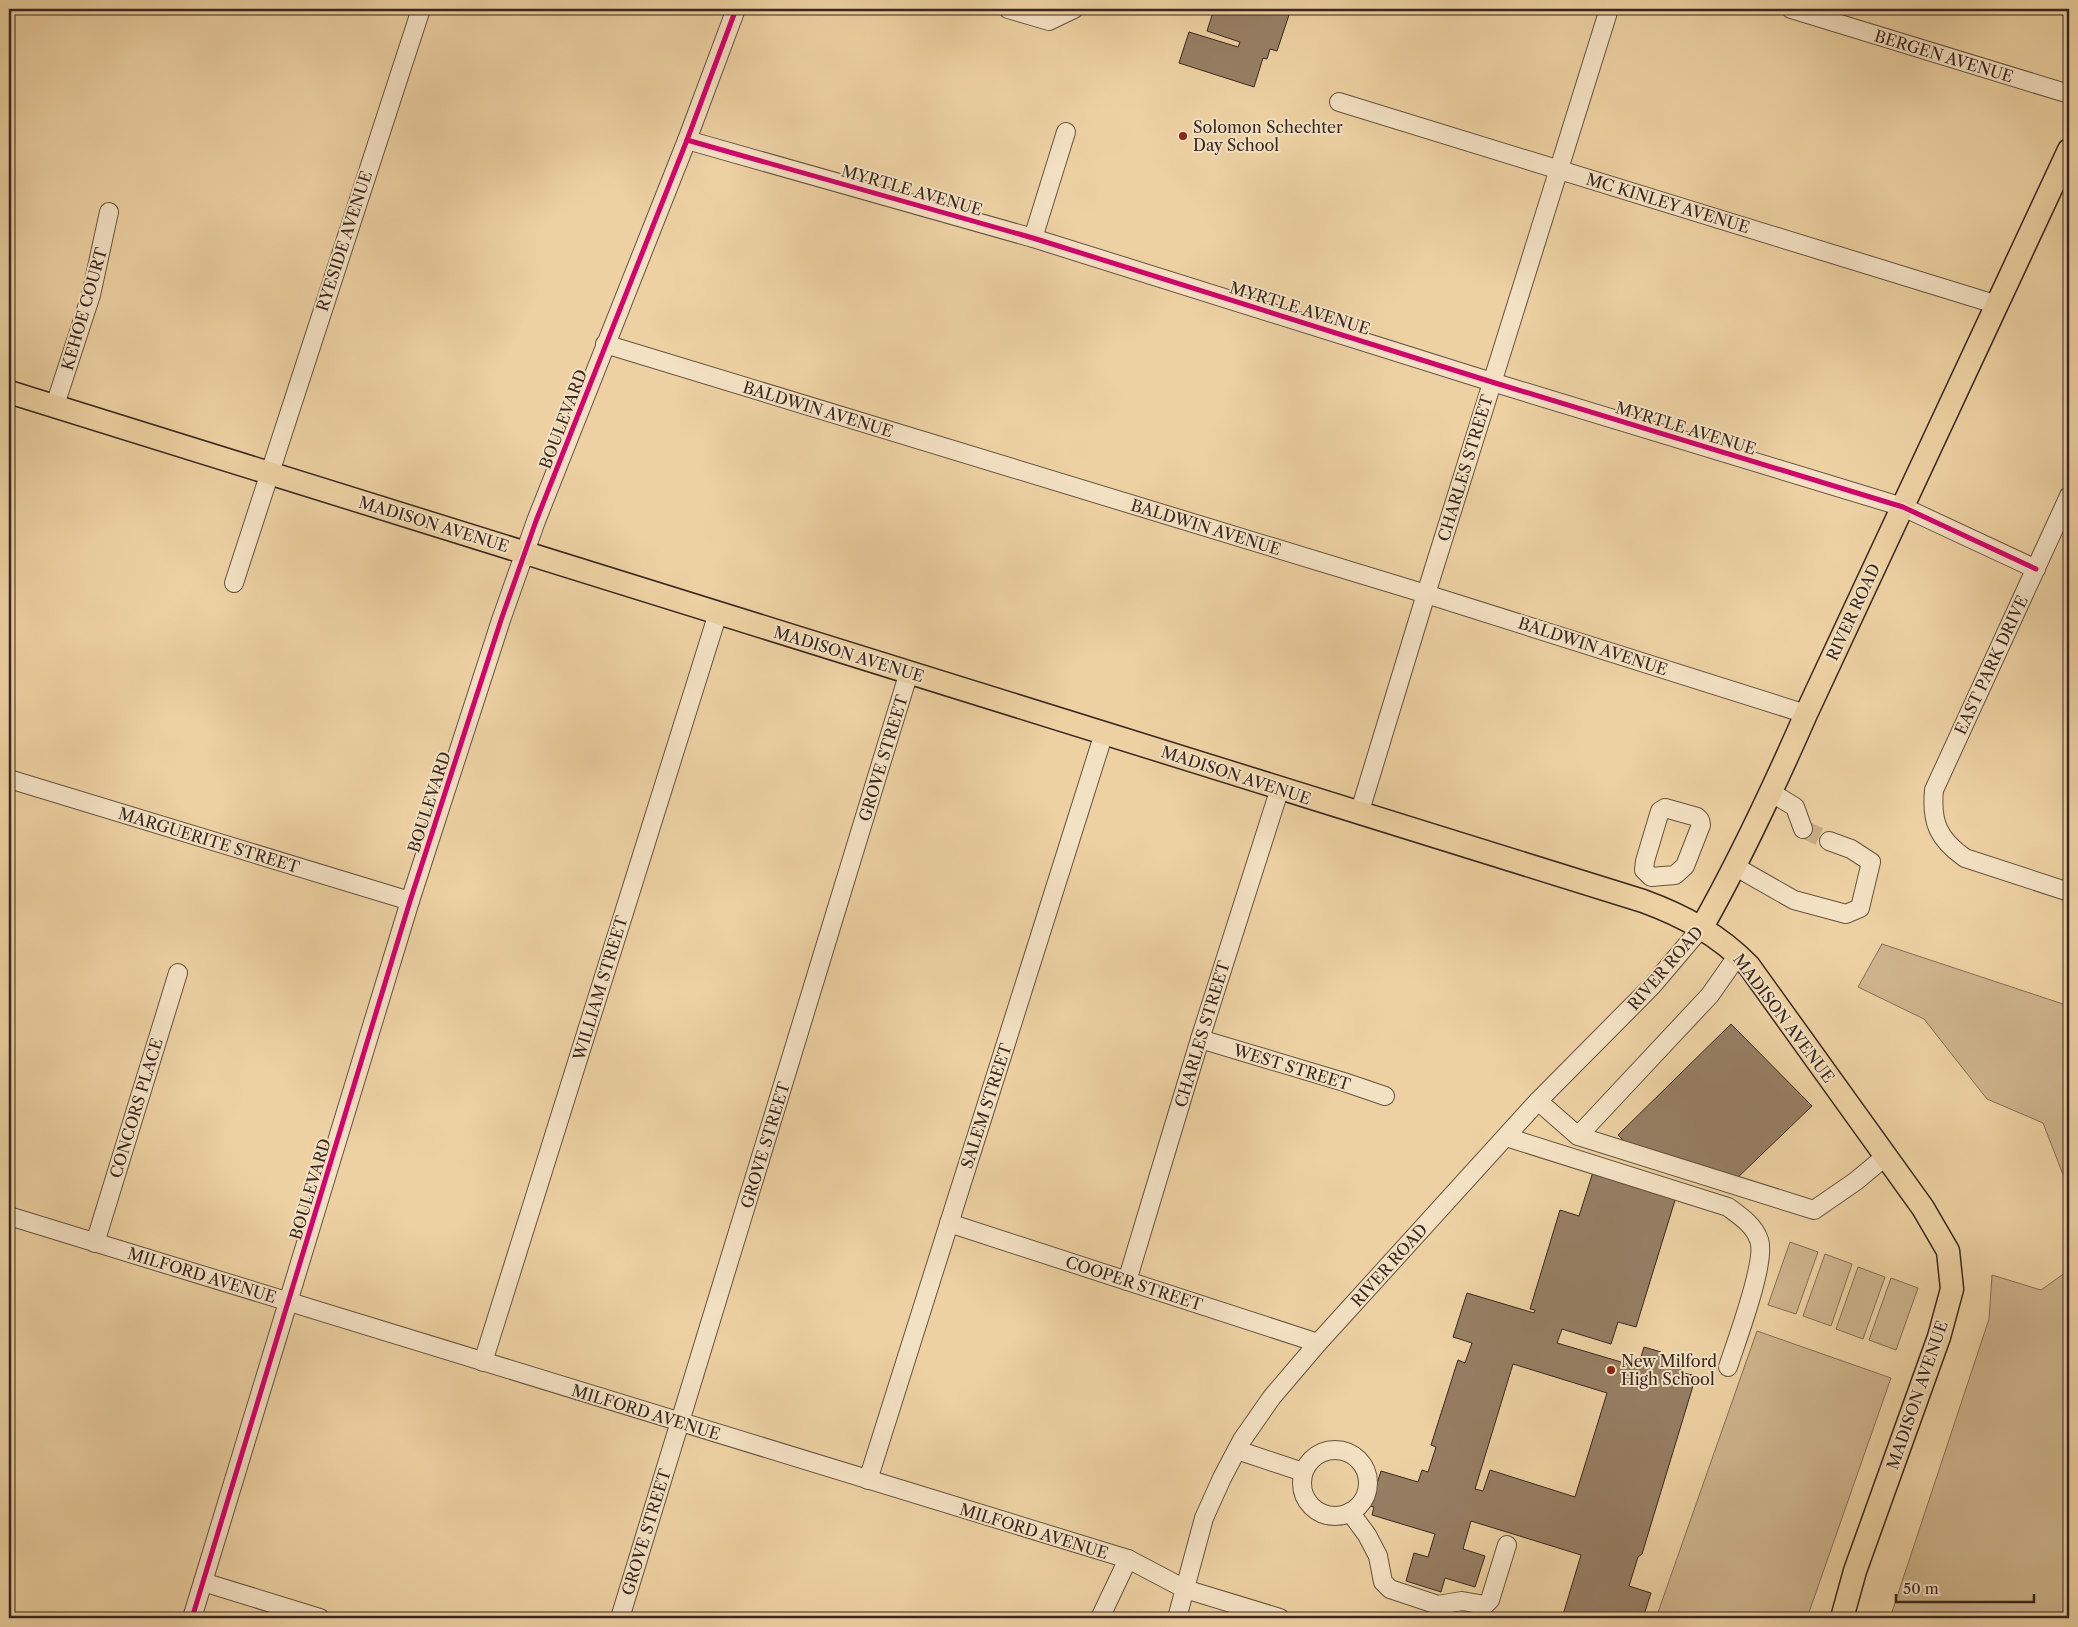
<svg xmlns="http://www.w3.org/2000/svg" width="2078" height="1627" viewBox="0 0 2078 1627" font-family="'Libre Caslon Text',serif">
	<rect width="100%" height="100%" fill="#edd1a2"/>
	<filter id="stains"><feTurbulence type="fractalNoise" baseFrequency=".004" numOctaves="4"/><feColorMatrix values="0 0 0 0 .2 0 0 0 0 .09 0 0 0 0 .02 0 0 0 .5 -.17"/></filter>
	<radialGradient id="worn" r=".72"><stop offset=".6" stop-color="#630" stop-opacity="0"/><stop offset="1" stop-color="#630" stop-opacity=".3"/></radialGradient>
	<g fill="#ceb48c" stroke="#846e56">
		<path d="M1882 944 2069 1006V1099L2063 1101 2069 1110V1190L2043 1123 1987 1099 1924 1019 1858 987Z"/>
		<path d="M1790 1242 1818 1252 1796 1314 1768 1305Z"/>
		<path d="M1825 1254 1852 1264 1831 1326 1803 1316Z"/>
		<path d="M1858 1267 1885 1277 1863 1339 1836 1329Z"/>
		<path d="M2069 1270V1618H1890L1989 1319 1992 1275 2041 1290Z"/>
		<path d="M1891 1278 1918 1288 1896 1350 1869 1340Z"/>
		<path d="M1757 1331 1891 1378 1807 1618H1656Z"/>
	</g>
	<g fill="#977f64" stroke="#392720" fill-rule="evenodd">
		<path d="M1214 9H1291L1277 51 1270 49 1267 59 1263 58 1254 87 1179 63 1189 32 1238 47 1240 42 1207 31Z"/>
		<path d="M1731 1024 1812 1106 1733 1182 1633 1150 1618 1135Z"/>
		<path d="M1593 1172 1676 1197 1636 1327 1618 1322 1611 1344 1562 1329 1557 1343 1638 1367 1644 1347 1661 1352 1660 1357 1683 1364 1680 1372 1696 1376 1642 1554 1638 1557 1629 1586 1651 1593 1643 1618H1562L1581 1555 1471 1521 1463 1549 1485 1556 1475 1587 1445 1578 1441 1592 1406 1581 1414 1553 1428 1557 1435 1534 1372 1515 1374 1507 1370 1506 1381 1471 1418 1482 1422 1470 1428 1472 1436 1447 1431 1445 1458 1360 1465 1363 1472 1343 1453 1337 1467 1293 1534 1313 1535 1310 1530 1309 1560 1210 1579 1216ZM1513 1364 1607 1393 1575 1497 1490 1470 1483 1491 1475 1489Z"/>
	</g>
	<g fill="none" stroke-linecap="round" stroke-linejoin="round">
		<path stroke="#c9af88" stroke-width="18" stroke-dasharray="18 9" stroke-linecap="butt" d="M1803 829 1829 841"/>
		<defs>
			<g id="minor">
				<path d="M1008 9 1049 21 1074 9"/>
				<path d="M1791 9 2069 94"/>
				<path d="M1339 102 1998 305"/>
				<path d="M687 140 1033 238 1492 382 1903 507 2036 569"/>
				<path d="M1033 238 1066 132"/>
				<path d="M605 344 1426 594 1806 714"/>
				<path d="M55 405 91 295 109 212"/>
				<path d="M2069 496 1934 790C1931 822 1938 839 1965 858L2069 892"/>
				<path d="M234 583 421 9"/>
				<path d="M9 779 410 901"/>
				<path d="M1772 793 1795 807 1803 829"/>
				<path d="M1665 808 1697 817 1700 820 1701 825 1685 866 1675 875 1651 877 1644 870 1645 861 1660 811Z"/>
				<path d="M1359 814 1426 594 1609 9"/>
				<path d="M1736 867 1794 900 1846 914 1860 908 1871 862 1851 849 1829 841"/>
				<path d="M1200 1039 1344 1082 1385 1096"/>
				<path d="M1538 1101 1578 1136 1814 1210 1856 1181 1886 1156"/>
				<path d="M1578 1136 1710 995 1738 955"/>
				<path d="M1506 1137 1728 1207C1740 1216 1754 1225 1759 1240 1767 1261 1736 1342 1728 1367"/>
				<path d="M9 1216 1128 1559 1185 1589 1280 1618"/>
				<path d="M949 1223 1318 1343"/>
				<path d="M95 1243 178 973"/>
				<path d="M1127 1281 1200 1039 1280 788"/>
				<path d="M483 1362 718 613"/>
				<circle cx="1335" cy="1483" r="33"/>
				<path d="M1237 1450 1303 1472"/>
				<path d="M868 1480 1104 733"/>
				<path d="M1350 1512 1367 1535 1378 1556 1383 1582 1390 1589 1438 1605 1462 1601 1485 1605 1490 1600 1507 1545"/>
				<path d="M203 1582 320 1618"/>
				<path d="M192 1618 410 901 501 620 536 521 687 140 736 9"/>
				<path d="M620 1618 909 672"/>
				<path d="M1100 1618 1128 1559"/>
				<path d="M1177 1618 1204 1518 1222 1478 1242 1440 1272 1397 1318 1343 1538 1101 1652 986 1702 927"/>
			</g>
			<g id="major">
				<path d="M9 392 1643 901C1684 916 1719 935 1749 966L1923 1208 1948 1251 1952 1289 1939 1337 1855 1571 1842 1618"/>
				<path d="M1702 927C1741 858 1774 787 1806 714L2069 150"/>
			</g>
		</defs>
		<use href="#minor" stroke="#665240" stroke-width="20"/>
		<use href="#major" stroke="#392720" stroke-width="25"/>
		<use href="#minor" stroke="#f3e1c3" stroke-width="18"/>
		<use href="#major" stroke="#edd1a2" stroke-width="22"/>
		<defs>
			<g id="cycleway">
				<path d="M687 140 1033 238 1492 382 1903 507 2036 569"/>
				<path d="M192 1618 410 901 501 620 536 521 687 140 736 9"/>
			</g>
		</defs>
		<use href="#cycleway" stroke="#f3e1c3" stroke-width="8"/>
		<use href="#cycleway" stroke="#d6006c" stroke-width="5"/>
	</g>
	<g fill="#8f2418" stroke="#f3e1c3" stroke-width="2">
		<circle cx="1183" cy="136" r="5"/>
		<circle cx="1611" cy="1370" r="5"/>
	</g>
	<g text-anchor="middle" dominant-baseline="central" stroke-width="4" stroke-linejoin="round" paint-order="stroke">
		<g font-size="16" fill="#392720" stroke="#f3e1c3">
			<text transform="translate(1944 56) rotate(17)">BERGEN AVENUE</text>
			<text transform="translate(912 190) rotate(16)">MYRTLE AVENUE</text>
			<text transform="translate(1668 203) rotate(17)">MC KINLEY AVENUE</text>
			<text transform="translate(344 241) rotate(-72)">RYESIDE AVENUE</text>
			<text transform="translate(1300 308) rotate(17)">MYRTLE AVENUE</text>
			<text transform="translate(84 309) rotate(-74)">KEHOE COURT</text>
			<text transform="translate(818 409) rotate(17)">BALDWIN AVENUE</text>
			<text transform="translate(563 419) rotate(-69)">BOULEVARD</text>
			<text transform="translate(1686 428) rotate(17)">MYRTLE AVENUE</text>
			<text transform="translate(1465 468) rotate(-73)">CHARLES STREET</text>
			<text transform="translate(434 524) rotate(17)">MADISON AVENUE</text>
			<text transform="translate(1206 527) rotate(17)">BALDWIN AVENUE</text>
			<text transform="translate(1853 612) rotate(-65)">RIVER ROAD</text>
			<text transform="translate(1593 646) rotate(18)">BALDWIN AVENUE</text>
			<text transform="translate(849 654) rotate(17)">MADISON AVENUE</text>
			<text transform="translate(1991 665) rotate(-65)">EAST PARK DRIVE</text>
			<text transform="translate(883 758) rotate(-73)">GROVE STREET</text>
			<text transform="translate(1236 775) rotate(18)">MADISON AVENUE</text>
			<text transform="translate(429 802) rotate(-72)">BOULEVARD</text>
			<text transform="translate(209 840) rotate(17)">MARGUERITE STREET</text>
			<text transform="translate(1665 968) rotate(-49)">RIVER ROAD</text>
			<text transform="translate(600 988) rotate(-73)">WILLIAM STREET</text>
			<text transform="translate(1784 1018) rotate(53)">MADISON AVENUE</text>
			<text transform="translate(1202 1034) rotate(-73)">CHARLES STREET</text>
			<text transform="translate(1292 1067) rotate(17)">WEST STREET</text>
			<text transform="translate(986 1106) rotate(-72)">SALEM STREET</text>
			<text transform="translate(136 1108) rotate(-73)">CONCORS PLACE</text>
			<text transform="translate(765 1145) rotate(-73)">GROVE STREET</text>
			<text transform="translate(310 1189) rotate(-73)">BOULEVARD</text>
			<text transform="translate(1389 1265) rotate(-48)">RIVER ROAD</text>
			<text transform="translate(202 1275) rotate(17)">MILFORD AVENUE</text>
			<text transform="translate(1134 1283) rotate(18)">COOPER STREET</text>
			<text transform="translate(1917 1395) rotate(-71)">MADISON AVENUE</text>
			<text transform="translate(646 1412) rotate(17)">MILFORD AVENUE</text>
			<text transform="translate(1034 1531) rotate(17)">MILFORD AVENUE</text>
			<text transform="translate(646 1532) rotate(-73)">GROVE STREET</text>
		</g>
		<g font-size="16" fill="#392720" stroke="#f3e1c3" text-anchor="start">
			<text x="1193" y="127">Solomon Schechter<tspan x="1193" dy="18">Day School</tspan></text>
			<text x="1621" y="1361">New Milford<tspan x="1621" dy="18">High School</tspan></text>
		</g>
	</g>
	<rect width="2078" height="1627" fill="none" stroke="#edd1a2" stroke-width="30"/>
	<rect x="10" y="10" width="2058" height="1607" fill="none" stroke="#392720" stroke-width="2.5"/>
	<rect x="15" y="15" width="2048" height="1597" fill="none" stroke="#392720"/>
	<path d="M1896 1594v8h138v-8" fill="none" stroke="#392720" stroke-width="2.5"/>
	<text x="1903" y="1594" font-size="15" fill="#392720" stroke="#f3e1c3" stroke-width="4" paint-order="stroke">50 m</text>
	<rect width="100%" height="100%" filter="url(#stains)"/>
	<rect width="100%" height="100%" fill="url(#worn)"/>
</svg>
